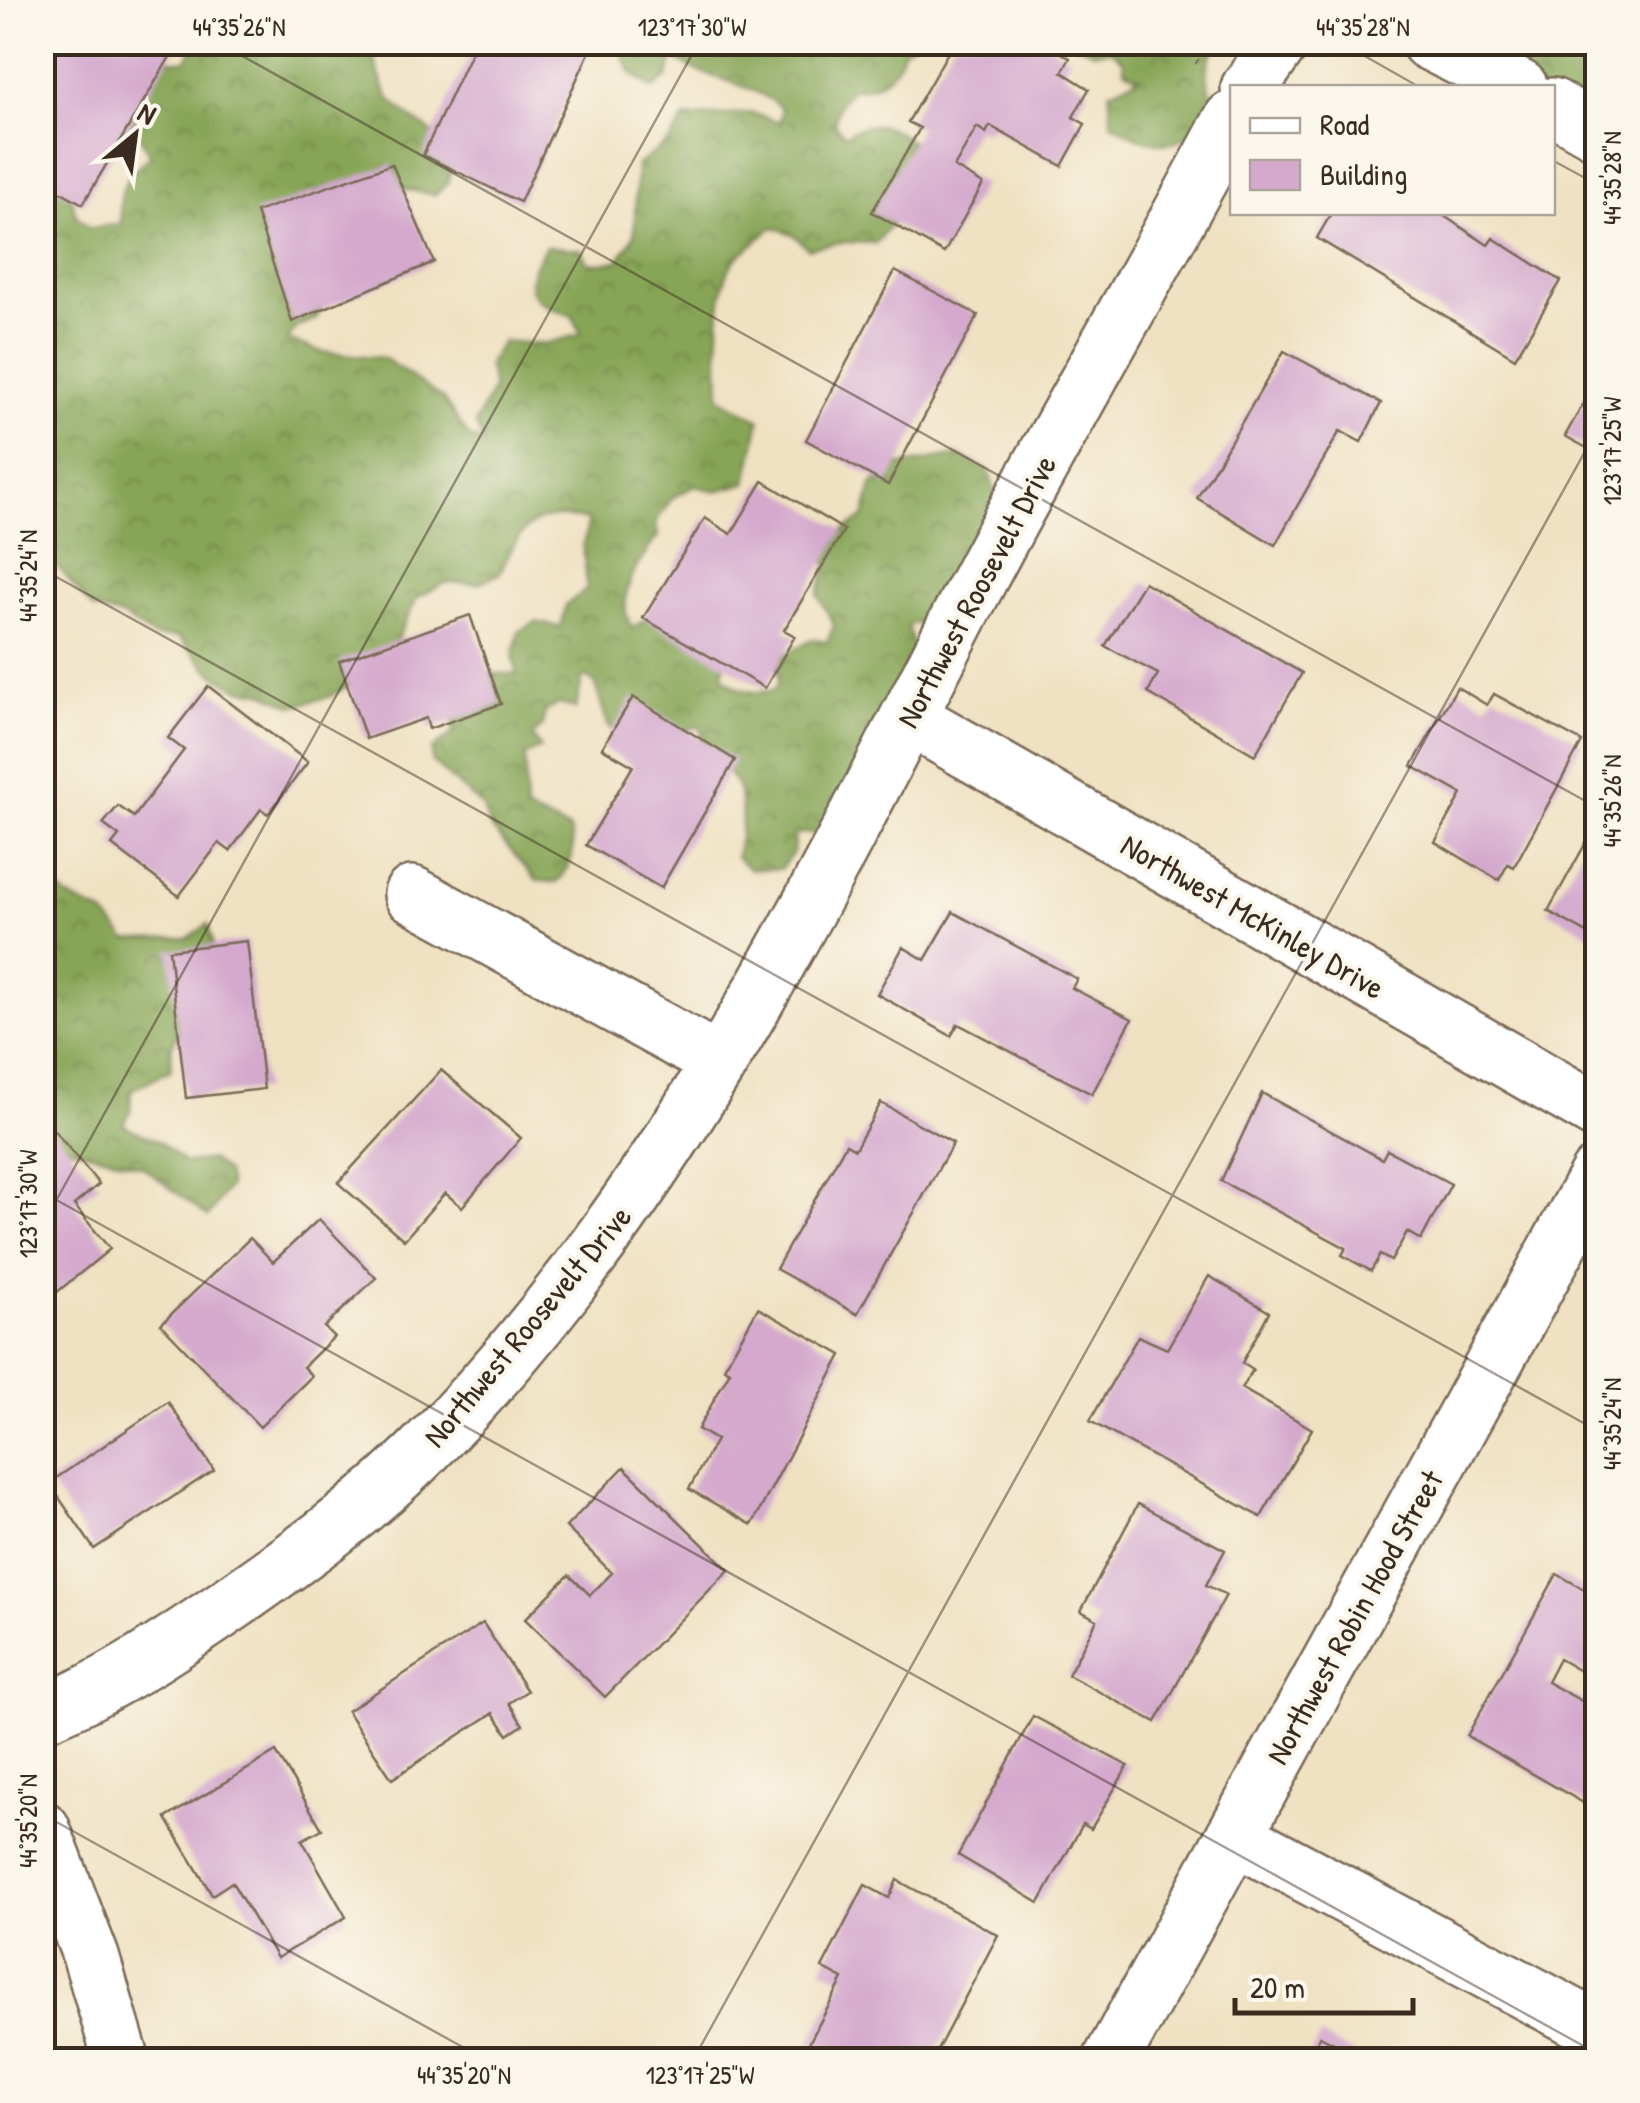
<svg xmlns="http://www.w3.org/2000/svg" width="1640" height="2103" viewBox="0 0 1640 2103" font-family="'Patrick Hand',sans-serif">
	<defs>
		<pattern id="forest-crowns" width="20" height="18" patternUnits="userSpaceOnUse" patternTransform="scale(2.5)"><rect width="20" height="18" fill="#87a557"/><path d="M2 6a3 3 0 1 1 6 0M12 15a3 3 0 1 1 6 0" fill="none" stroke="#708747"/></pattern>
	</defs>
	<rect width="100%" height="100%" fill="#fbf7ec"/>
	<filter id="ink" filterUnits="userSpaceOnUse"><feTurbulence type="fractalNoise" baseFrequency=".01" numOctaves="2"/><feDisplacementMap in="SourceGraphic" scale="20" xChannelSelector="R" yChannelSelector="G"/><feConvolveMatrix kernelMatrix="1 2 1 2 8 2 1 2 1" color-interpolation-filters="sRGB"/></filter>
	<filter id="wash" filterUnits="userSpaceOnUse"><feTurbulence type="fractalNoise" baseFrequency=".0048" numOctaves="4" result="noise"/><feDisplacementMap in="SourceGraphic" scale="40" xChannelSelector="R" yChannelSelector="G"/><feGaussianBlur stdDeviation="2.25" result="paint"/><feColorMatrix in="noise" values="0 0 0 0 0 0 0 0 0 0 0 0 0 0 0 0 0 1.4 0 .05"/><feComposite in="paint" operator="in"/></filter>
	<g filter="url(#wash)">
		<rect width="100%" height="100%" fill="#efe1c1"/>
		<g fill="url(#forest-crowns)" stroke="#61683a" stroke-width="2.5">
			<path d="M356 42 369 46C377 62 380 85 390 99 410 122 438 131 456 157L447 184 435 195 385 186 316 319 296 327 288 340 322 352 384 358 443 399 469 437 484 443 475 423 493 389 488 364 503 341 543 344 581 334 572 315C527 303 519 286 546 246L582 250 589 264 618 261 634 236 637 165 670 141 685 118 752 113 779 122 782 109C753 81 706 81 673 57L668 77 653 89 633 75 622 54 624 43H914L903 50C897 75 878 89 851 89L839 105 834 124 845 135C874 118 891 124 914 144L896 219 876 243 840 242 808 249 793 234 772 227C761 239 748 247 737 258 712 281 720 365 720 398L760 420 747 483 716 491 695 486 672 498 656 522 658 536C639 561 613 597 632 628L653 615 725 655 723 677C740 692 754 695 775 690L779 680 776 660 812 639 827 642 834 625 818 595 828 565 817 549 864 517 872 485 893 467 958 455 989 471 998 502 942 623 908 624 915 656 832 834 795 833 793 853 780 869H750L736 857C741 834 747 800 733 779 720 758 704 752 700 726 670 737 640 723 609 728L594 682 583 676 576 708 558 704 545 712 542 727 532 736 541 748 525 756 526 810 570 830C576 853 572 865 557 883L536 880 490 826 482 806 432 762V749L453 733 455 710 478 674H517L513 656 519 631 536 622 561 627 566 605 587 589 583 546 589 520C530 510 523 525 499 574L478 583H445L417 598 393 647 362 679 328 697 293 706 263 692 238 689 211 672 178 637H154L123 617 93 609 57 566 43 565V151L55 152 77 217 90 228 121 224C118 192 123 176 150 156L139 134 115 124 148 58 186 61 195 46 188 43Z"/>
			<path d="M1073 43H1220C1206 59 1203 76 1213 95 1195 155 1158 153 1112 123L1109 92 1138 78 1124 69V61L1112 50 1094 52Z"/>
			<path d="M1521 43H1597V139L1522 83 1517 52Z"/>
			<path d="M42 876 69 898 104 914 127 940 188 938 208 924 216 958 172 1046 171 1070 131 1090 130 1112 123 1125 160 1142 185 1163 211 1160 226 1172 229 1186 208 1217 142 1166 43 1140Z"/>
		</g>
		<g id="blocks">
			<g fill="#d4a9cd">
				<path d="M42 42 177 45 83 204 42 181V70L49 59 42 55Z"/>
				<path d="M476 42H594L520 202 423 155Z"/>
				<path d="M954 42H1043L1070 58 1062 72 1089 89 1073 117 1085 124 1062 166 990 126 986 133 977 127 954 167 983 184 944 253 872 212 920 128 908 122Z"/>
				<path d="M392 164 434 262 292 322 256 212Z"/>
				<path d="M1332 212H1438L1488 245 1493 238 1561 281 1515 358 1317 238Z"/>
				<path d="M895 271 978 315 888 485 806 440Z"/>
				<path d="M1284 351 1381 403 1361 442 1340 431 1275 545 1197 498Z"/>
				<path d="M1598 378V454L1565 436Z"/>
				<path d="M763 481 844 530 784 630 795 636 765 688 643 618 705 518 731 534Z"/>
				<path d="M1144 582 1302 673 1255 755 1148 693 1158 674 1105 646Z"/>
				<path d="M470 615 501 704 429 729 426 718 366 739 339 661Z"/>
				<path d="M208 686 308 762 268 814 261 809 230 851 219 843 179 896 112 845 119 836 103 824 118 806 134 817 184 750 168 738Z"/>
				<path d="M1457 687 1487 705 1494 694 1582 742 1514 867 1508 864 1499 880 1435 842 1462 794 1412 766Z"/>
				<path d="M633 697 735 760 661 888 586 845 633 766 602 748Z"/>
				<path d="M1598 821V939L1548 911Z"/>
				<path d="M953 912 1077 979 1072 988 1132 1019 1092 1094 958 1024 951 1036 877 994 903 947 925 960Z"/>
				<path d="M247 941 264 1089 186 1098 169 950Z"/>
				<path d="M441 1070 521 1138 462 1207 445 1193 404 1240 338 1183Z"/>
				<path d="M1262 1093 1382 1159 1387 1150 1451 1184 1421 1240 1407 1232 1391 1261 1380 1255 1371 1271 1342 1255 1346 1248 1221 1181Z"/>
				<path d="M881 1103 953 1143 857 1314 776 1269 846 1144 855 1149Z"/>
				<path d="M42 1116 99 1184 74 1205 110 1249 51 1297 42 1286Z"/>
				<path d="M319 1219 376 1278 324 1327 334 1337 303 1367 312 1376 260 1427 161 1324 250 1238 273 1262Z"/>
				<path d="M1209 1276 1269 1312 1242 1363 1253 1370 1241 1388 1312 1429 1261 1517 1090 1421 1138 1336 1167 1349Z"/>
				<path d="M758 1308 842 1355 752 1525 689 1489 716 1440 698 1429 730 1371 724 1368Z"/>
				<path d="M168 1402 214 1470 94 1549 49 1483Z"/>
				<path d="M624 1467 729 1570 605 1697 525 1619 569 1575 590 1595 612 1573 566 1527Z"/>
				<path d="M1138 1504 1225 1550 1206 1585 1226 1595 1156 1722 1068 1675 1097 1620 1081 1611Z"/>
				<path d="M1557 1574 1598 1597V1655L1587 1675 1559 1659 1547 1682 1598 1710V1786L1587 1805 1467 1736Z"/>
				<path d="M483 1623 527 1691 509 1703 523 1725 508 1735 493 1713 392 1779 347 1711Z"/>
				<path d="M1033 1716 1128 1766 1091 1829 1083 1824 1039 1903 958 1855Z"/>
				<path d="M276 1752 322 1829 302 1840 346 1917 277 1958 232 1882 212 1895 166 1818Z"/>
				<path d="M897 1880 998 1935 932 2060H842L809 2043 843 1979 822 1968 865 1885 889 1898Z"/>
				<path d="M1320 2036 1368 2060H1308Z"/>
				<path d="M346 2049 374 2060H341Z"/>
			</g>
		</g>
	</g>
	<g filter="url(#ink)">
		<use href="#blocks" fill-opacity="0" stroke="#7a6a57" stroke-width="2.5"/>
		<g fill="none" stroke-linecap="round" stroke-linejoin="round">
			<defs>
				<g id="minor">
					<path d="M1429 42 1520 88"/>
					<path d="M1249 88 1281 42"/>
					<path d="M1552 106 1598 132"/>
					<path d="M910 718 1598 1112"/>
					<path d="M412 894 719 1062"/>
					<path d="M42 1714C111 1686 174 1643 235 1601 298 1557 364 1509 419 1455 650 1225 798 934 944 647 1035 468 1138 296 1232 119"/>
					<path d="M42 1829 91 1957 120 2055"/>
					<path d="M1234 1836 1598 2030"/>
					<path d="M1111 2060 1598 1174"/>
				</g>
			</defs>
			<use href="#minor" stroke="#7a6a57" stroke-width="60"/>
			<path stroke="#7a6a57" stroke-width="6" stroke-dasharray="2.5 8" stroke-linecap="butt" d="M1171 42 1198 62"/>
			<use href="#minor" stroke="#fff" stroke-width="55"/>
		</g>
	</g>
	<path fill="none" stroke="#3b2a1e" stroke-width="2.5" stroke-opacity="0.45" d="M217 42 1598 808M1340 42 1421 88M1552 160 1598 185M42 569 1598 1431M42 1192 1598 2054M42 1226 699 42M42 1814 486 2060M693 2060 1598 428"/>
	<g text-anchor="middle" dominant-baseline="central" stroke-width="8" stroke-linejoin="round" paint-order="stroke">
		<g font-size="32" fill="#3b2a1e" stroke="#fbf7ec">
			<text transform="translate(976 591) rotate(-62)">Northwest Roosevelt Drive</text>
			<text transform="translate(1253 916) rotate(30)">Northwest McKinley Drive</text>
			<text transform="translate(527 1326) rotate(-50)">Northwest Roosevelt Drive</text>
			<text transform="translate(1354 1617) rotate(-61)">Northwest Robin Hood Street</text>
		</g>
	</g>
	<rect width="1640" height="2103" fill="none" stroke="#fbf7ec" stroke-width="110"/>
	<rect x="1230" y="85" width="325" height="130" fill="#fbf7ec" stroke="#aea59a" stroke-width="2.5"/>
	<rect x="1250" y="118" width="50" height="15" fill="#ffffff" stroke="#aea59a" stroke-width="2.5"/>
	<text x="1320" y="135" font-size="30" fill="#3b2a1e">Road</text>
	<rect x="1250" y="160" width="50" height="30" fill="#d4a9cd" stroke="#aea59a" stroke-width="2.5"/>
	<text x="1320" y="185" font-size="30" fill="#3b2a1e">Building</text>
	<g transform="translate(135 135) rotate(29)" stroke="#fbf7ec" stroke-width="8" paint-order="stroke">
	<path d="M0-8L18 38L0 25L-18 38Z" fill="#3b2a1e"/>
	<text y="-15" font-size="28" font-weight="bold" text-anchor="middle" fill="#3b2a1e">N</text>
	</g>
	<path d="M1235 1998v15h178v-15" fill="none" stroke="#3b2a1e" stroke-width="5"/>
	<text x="1250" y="1998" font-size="30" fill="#3b2a1e" stroke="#fbf7ec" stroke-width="8" paint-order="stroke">20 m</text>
	<rect x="55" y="55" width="1530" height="1993" fill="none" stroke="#3b2a1e" stroke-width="4"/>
	<g font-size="25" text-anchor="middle" fill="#3b2a1e">
		<text x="239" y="36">44°35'26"N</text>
		<text x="692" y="36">123°17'30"W</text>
		<text x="1363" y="36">44°35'28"N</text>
		<text transform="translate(1612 178) rotate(-90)" y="9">44°35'28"N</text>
		<text transform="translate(1612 451) rotate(-90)" y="9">123°17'25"W</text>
		<text transform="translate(28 576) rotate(-90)" y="9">44°35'24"N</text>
		<text transform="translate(1612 801) rotate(-90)" y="9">44°35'26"N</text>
		<text transform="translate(28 1204) rotate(-90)" y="9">123°17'30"W</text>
		<text transform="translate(1612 1424) rotate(-90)" y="9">44°35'24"N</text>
		<text transform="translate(28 1821) rotate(-90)" y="9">44°35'20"N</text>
		<text x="464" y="2084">44°35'20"N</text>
		<text x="700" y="2084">123°17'25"W</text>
	</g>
</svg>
